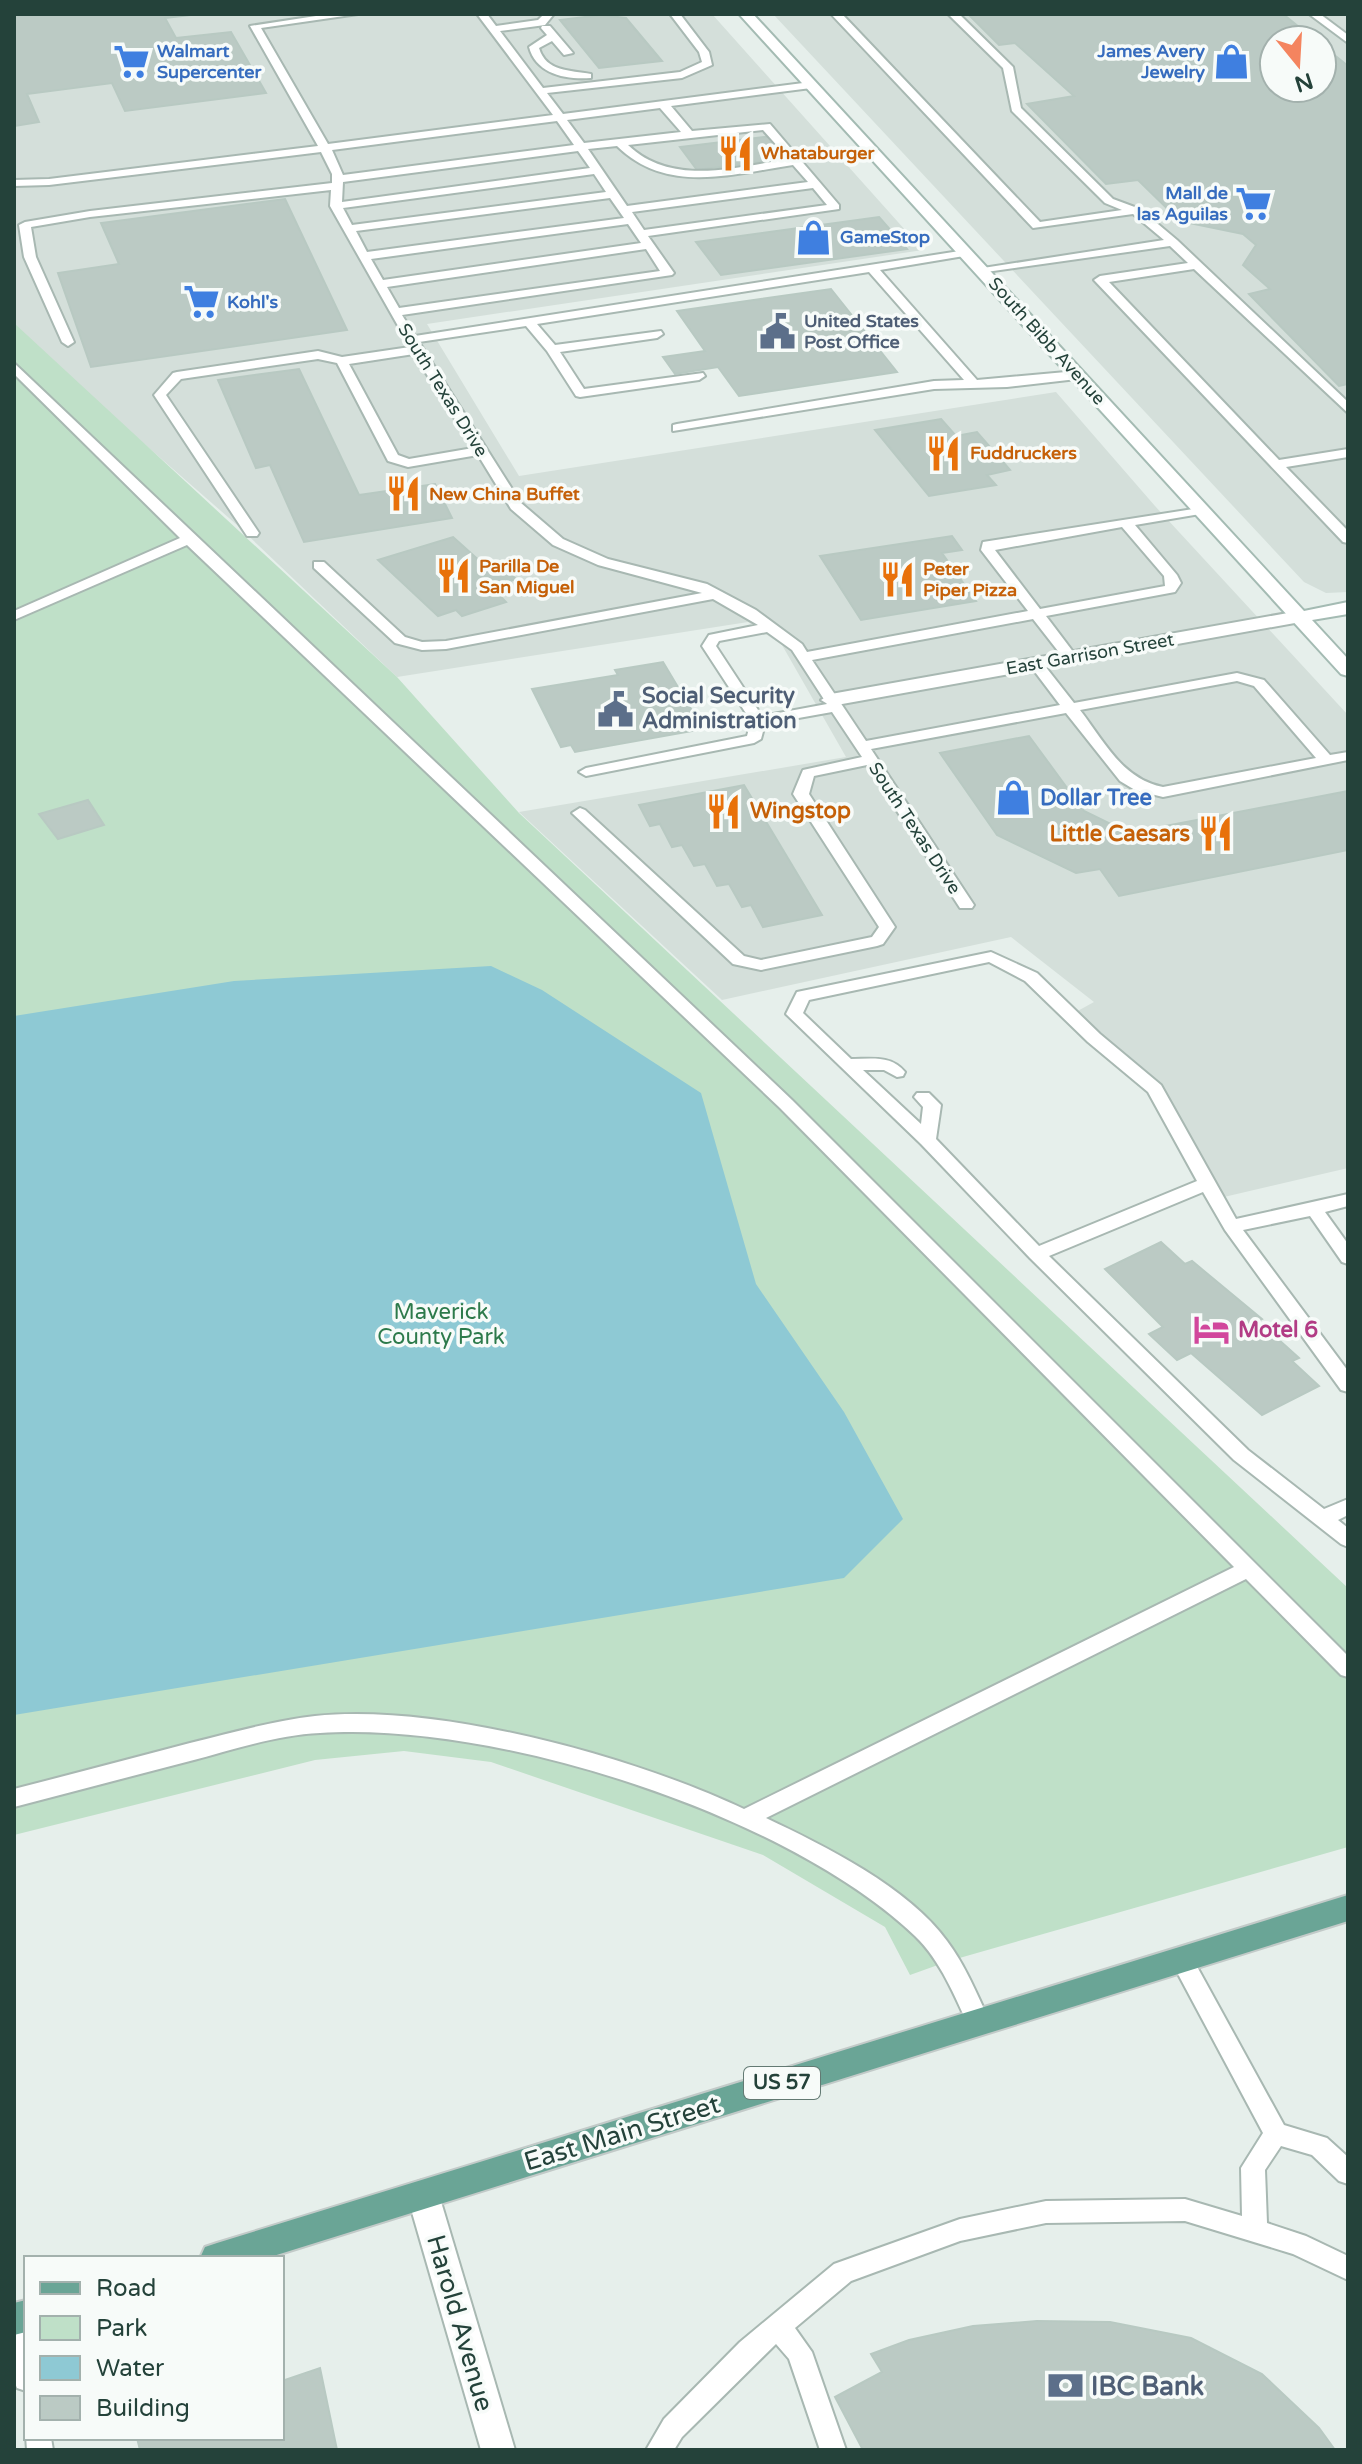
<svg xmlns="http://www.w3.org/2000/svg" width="1362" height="2464" viewBox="0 0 1362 2464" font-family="'Varela Round',sans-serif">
	<rect width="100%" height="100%" fill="#e6efeb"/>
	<g fill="#d4dfda" fill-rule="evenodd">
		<path d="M14 14H712L923 250 427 324 519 476 1056 392 1155 506 1348 715V1168L1224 1197 1141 1075 1074 1013 1094 1002 1011 937 722 1000 519 812 846 757 782 645 748 622 397 677 237 525 14 330Z"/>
		<path d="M773 14H1348V592L1326 593 1304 582ZM1274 40H1322V88H1274Z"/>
	</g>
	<path fill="#bfe0c8" d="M14 323 397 677 519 813 1348 1588V1847L949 1961 910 1975 885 1927 763 1855 491 1762 404 1751 315 1760 14 1835Z"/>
	<path fill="#8ec9d4" d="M491 966 542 990 701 1093 756 1284 844 1412 903 1519 844 1578 14 1715V1016L234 981Z"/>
	<g fill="#bbcac4" stroke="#b8c9c2" stroke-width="2">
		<path d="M14 14H199L165 18 176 38 231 32 266 93 125 111 112 83 27 94 39 122 14 126Z"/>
		<path d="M968 14H1283L1315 40H1274V88H1322V45L1348 66V384L1339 386 1249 294 1270 289 1243 265 1256 245 1243 234 1180 221 1138 180 1106 184 1027 104 1074 96 1015 43 999 45Z"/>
		<path d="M601 15 626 18 662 61 599 68 560 20Z"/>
		<path d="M772 136 790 158 697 170 680 147Z"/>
		<path d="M285 199 347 330 91 367 58 273 119 264 101 223Z"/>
		<path d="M879 217 907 249 721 275 696 242Z"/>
		<path d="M831 289 897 372 739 396 718 367 675 374 663 357 705 351 677 311Z"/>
		<path d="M299 369 359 495 435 484 452 518 304 542 270 465 256 468 218 380Z"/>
		<path d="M941 419 956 436 977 432 1010 470 987 475 996 485 929 496 875 430Z"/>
		<path d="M952 536 962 550 942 553 976 601 861 620 820 556Z"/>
		<path d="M453 537 492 572 504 568 516 579 504 583 514 592 500 596 506 602 462 616 456 610 438 616 378 560Z"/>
		<path d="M663 662 703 729 575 752 571 745 561 747 532 689 618 675 615 670Z"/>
		<path d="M1029 736 1084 811 1129 833 1348 791V850L1119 896 1100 869 1076 873 997 835 940 753Z"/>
		<path d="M744 785 822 915 763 927 751 905 742 907 729 884 717 886 705 864 694 866 682 845 672 847 660 824 650 826 639 805Z"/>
		<path d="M88 800 104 825 58 839 39 814Z"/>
		<path d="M1161 1242 1185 1264 1192 1261 1262 1319 1258 1321 1299 1358 1292 1361 1319 1386 1262 1415 1191 1353 1177 1360 1149 1334 1163 1327 1105 1269Z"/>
		<path d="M1037 2321 1110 2322 1191 2338 1262 2374 1319 2428 1335 2450H863L835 2397 882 2372 871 2354 909 2340 973 2326Z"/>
		<path d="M320 2368 337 2450H140L137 2438H282V2381Z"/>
	</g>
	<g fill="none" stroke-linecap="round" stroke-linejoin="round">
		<defs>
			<g id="lane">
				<path d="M329 14H358L261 28 328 144 553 115 477 14H487L496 26 538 20 544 14H554L545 25 500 31 543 88 680 72 702 62 699 52 670 14H680L709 52 712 65 682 78 547 93 563 114 811 82 816 85 811 88 671 106 692 131 770 124 839 205V209L648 236 674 273 672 275 402 315 415 336 966 250 972 253 970 255 880 270 977 380 1077 371 1083 375 1077 379 1007 387 934 389 673 431V425L677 424 934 381 964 380 869 272 537 324 555 345 661 331 663 334 657 338 560 352 584 389 703 373 705 376 699 380 580 397 576 396 547 351 526 326 419 342 521 503 563 539 608 559 707 584 756 610 802 644 807 652 1028 611 981 550 983 542 1206 507V513L1135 525 1177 575 1181 583 1175 592 1046 616 1077 657 1075 660H1065L1033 619 812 660 866 741 1060 705 1029 664 1036 660 1041 661 1074 703 1237 673 1264 680 1330 755 1348 752V760L1163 797 1135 790 1120 781 1066 713 871 749 974 905 972 908H960L867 765 814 776 809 794 895 927 883 944 877 946 761 970 733 964 572 813 580 808 585 810 744 956 761 960 872 937 879 927 793 794 803 770 862 757 832 712 765 724 761 739 754 743 586 776 579 772 586 768 747 736 751 721 702 646 709 635 758 625 713 599 446 649 422 650 395 643 314 568V562H324L405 637 422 642 446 641 702 593 598 565 553 545 511 509 478 455 408 467 388 461 337 363 318 359 181 379 166 395 259 533 257 536H247L154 395 173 373 177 372 318 351 342 357 410 347 330 206 331 190 90 217 31 227 36 257 74 342 68 346 62 342 24 257 19 225 25 222 90 211 332 183V174L321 152 49 185 14 186V180L49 179 318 146 250 26ZM660 108 681 132 584 143 567 120ZM557 121 574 145 343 175 332 150ZM763 130 789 159C735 167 672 187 628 145ZM617 146C667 195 732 174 793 165L808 182 627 206 588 149ZM578 151 590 168 342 202 343 182ZM594 174 606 192 352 225 343 208ZM813 188 827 205 644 230 632 212ZM610 198 624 218 367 252 356 231ZM628 224 641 243 383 280 371 259ZM646 249 660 271 399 308 387 287ZM414 354 473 448 409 459 398 455 349 364ZM1122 527 1164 576 1165 586 1040 609 995 550ZM767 632 792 650 827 704 762 716 716 646 719 641ZM1237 681 1254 686 1316 758 1163 787C1122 779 1104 741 1080 710Z"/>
				<path d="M831 14H842L1040 222 1122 210 1105 203 1012 111 1003 68 948 14H959L1013 67 1021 108 1113 199 1140 209 1177 240 1348 402V413L1194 269 1109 282 1279 460 1348 449V457L1286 467 1348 531V543L1343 542 1094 280 1100 276 1188 263 1170 246 979 273 977 271 983 268 1164 240 1133 214 1033 228Z"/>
				<path d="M1309 14H1320L1348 35V43Z"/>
				<path d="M542 26H550L573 53 564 55 552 41 539 48C546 72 570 70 591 74V78C566 80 536 74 529 47L547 35 541 28Z"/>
				<path d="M14 363 792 1100 1348 1656V1677L1341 1675 1246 1579 766 1818C825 1846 908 1887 947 1941 965 1965 977 1994 990 2022L986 2029 978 2032 970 2029C955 1997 941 1961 915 1936 787 1814 495 1721 320 1733 276 1735 232 1750 190 1761 131 1776 73 1792 14 1807V1789C73 1774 132 1758 190 1743 231 1733 272 1721 315 1716 438 1703 632 1756 744 1809L1234 1567 780 1108 187 545 14 620V611L180 538 14 374Z"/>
				<path d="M991 952 1037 973 1100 1034 1161 1085 1236 1219 1348 1194V1206L1325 1212 1348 1244V1264L1342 1262 1310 1216 1243 1230 1348 1371V1392L1341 1390 1225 1230 1203 1192 1049 1256 1248 1450 1324 1509 1348 1499V1515L1338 1520 1348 1528V1547L1341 1544 1234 1460 1030 1258 921 1144 786 1014 797 992ZM989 962 1025 981 1088 1042 1148 1092 1197 1181 1039 1246 936 1139 941 1105 929 1093H917L914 1097 923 1107 921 1124 863 1070H884L897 1077 903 1076 905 1072C891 1055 872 1059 851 1059L803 1013 809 1000Z"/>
				<path d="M1181 1949 1189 1952 1284 2125 1327 2138 1348 2157V2184L1339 2181 1312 2155 1281 2146 1265 2170 1267 2223 1306 2236 1348 2256V2280L1293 2254 1185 2221 1046 2223 960 2241 851 2281 795 2328 812 2352 846 2450H820L789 2359 776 2344 682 2437 674 2450H646L664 2419 740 2342 834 2264 960 2219 1046 2201 1185 2199 1242 2216 1241 2168 1263 2133 1170 1959 1173 1952Z"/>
				<path d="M14 2305 23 2309 26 2316V2391L17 2388 14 2381Z"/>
				<path d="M26 2436V2438H51L53 2450H27Z"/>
			</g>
			<g id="street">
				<path d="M1299 611 1306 613 1308 617 1306 621 831 706 821 700 831 694Z"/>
				<path d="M423 2180 434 2184 439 2195 515 2450H481L407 2195 412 2184Z"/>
			</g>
			<path id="secondary" d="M739 14H753L1304 611 1348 602V614L1312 620 1348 659V676L1341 674Z"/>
			<g id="primary">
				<path d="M1348 1895V1921L267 2258H200L205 2247 217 2243Z"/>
				<path d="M26 2300V2332L14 2335V2303Z"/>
			</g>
		</defs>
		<use href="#lane" stroke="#a8b8b2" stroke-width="4"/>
		<use href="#street" stroke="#a8b8b2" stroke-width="4"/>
		<use href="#secondary" stroke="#a4bbb3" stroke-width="4"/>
		<use href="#primary" stroke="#c2cac8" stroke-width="4"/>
		<use href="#lane" fill="#fff" fill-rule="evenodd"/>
		<use href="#street" fill="#fff" fill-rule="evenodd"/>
		<use href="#secondary" fill="#fff" fill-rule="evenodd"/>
		<use href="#primary" fill="#6aa596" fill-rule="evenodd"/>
	</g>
	<defs>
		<symbol id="supermarket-bare" viewBox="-9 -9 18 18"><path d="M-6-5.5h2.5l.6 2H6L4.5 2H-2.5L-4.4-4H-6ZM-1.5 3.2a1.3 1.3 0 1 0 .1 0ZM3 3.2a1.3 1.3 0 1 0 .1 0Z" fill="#3f7fe0" stroke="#f7fbf9" stroke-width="2.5" paint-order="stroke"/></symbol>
		<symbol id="shop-bare" viewBox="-9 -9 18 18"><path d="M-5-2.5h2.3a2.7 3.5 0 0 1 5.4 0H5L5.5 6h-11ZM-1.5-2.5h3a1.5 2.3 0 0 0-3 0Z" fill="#3f7fe0" stroke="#f7fbf9" stroke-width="2.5" paint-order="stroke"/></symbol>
		<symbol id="restaurant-bare" viewBox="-9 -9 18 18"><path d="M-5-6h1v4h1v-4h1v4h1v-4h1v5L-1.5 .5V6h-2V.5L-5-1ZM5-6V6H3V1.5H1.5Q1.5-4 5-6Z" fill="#e8710a" stroke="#f7fbf9" stroke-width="2.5" paint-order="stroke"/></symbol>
		<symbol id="civic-bare" viewBox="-9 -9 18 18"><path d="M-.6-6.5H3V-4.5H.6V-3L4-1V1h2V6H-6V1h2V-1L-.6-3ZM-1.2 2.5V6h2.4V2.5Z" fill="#5c6f8a" stroke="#f7fbf9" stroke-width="2.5" paint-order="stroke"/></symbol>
		<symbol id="hotel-bare" viewBox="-9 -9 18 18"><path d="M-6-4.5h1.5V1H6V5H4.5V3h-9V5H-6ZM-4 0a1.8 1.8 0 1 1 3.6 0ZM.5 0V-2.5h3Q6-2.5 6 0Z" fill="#d1479c" stroke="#f7fbf9" stroke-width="2.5" paint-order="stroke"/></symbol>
		<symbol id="bank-bare" viewBox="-9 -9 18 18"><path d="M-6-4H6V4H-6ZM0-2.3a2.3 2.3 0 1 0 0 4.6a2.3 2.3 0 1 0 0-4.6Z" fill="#5c6f8a" stroke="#f7fbf9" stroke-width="2.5" paint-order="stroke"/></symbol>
	</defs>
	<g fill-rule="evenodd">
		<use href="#supermarket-bare" x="106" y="36" width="51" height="51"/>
		<use href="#shop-bare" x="1206" y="36" width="51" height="51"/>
		<use href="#restaurant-bare" x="710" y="128" width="51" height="51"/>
		<use href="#supermarket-bare" x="1228" y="178" width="51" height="51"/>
		<use href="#shop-bare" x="788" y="212" width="51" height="51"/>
		<use href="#supermarket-bare" x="176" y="276" width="51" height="51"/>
		<use href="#civic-bare" x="752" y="306" width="51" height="51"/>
		<use href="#restaurant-bare" x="918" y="428" width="51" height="51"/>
		<use href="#restaurant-bare" x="378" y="468" width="51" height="51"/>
		<use href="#restaurant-bare" x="428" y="550" width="51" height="51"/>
		<use href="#restaurant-bare" x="872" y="554" width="51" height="51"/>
		<use href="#civic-bare" x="590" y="684" width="51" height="51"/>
		<use href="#shop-bare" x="988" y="772" width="51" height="51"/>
		<use href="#restaurant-bare" x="698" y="786" width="51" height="51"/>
		<use href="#restaurant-bare" x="1190" y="808" width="51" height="51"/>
		<use href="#hotel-bare" x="1186" y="1304" width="51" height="51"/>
		<use href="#bank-bare" x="1040" y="2360" width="51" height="51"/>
	</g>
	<g text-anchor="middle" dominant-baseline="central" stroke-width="7" stroke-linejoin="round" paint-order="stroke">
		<g font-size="18" font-weight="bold" fill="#366cbe" stroke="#f7fbf9" text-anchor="start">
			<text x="157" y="51">Walmart<tspan x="157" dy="21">Supercenter</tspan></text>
			<text x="1205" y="51" text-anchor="end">James Avery<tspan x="1205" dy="21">Jewelry</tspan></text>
			<text x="1228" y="193" text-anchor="end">Mall de<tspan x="1228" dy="21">las Aguilas</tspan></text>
			<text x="840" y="237">GameStop</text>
			<text x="227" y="302">Kohl's</text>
		</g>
		<g font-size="18" font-weight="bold" fill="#c56008" stroke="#f7fbf9" text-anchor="start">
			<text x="761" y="153">Whataburger</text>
			<text x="970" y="453">Fuddruckers</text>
			<text x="429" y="494">New China Buffet</text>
			<text x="479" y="566">Parilla De<tspan x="479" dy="21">San Miguel</tspan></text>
			<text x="923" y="569">Peter<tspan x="923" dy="21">Piper Pizza</tspan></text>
		</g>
		<g font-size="18" font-weight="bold" fill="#4e5e75" stroke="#f7fbf9" text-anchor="start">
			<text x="804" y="321">United States<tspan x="804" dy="21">Post Office</tspan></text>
		</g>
		<g font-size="18" fill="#24423a" stroke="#f7fbf9">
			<text transform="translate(1047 341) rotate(48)">South Bibb Avenue</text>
			<text transform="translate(443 390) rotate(58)">South Texas Drive</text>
			<text transform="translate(1090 654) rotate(-10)">East Garrison Street</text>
			<text transform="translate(915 828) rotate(57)">South Texas Drive</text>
		</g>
		<rect fill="#f7fbf9" stroke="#637a73" stroke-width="2" x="744" y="2067" width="76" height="32" rx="6"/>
		<g font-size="20" font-weight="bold" fill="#24423a">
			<text x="782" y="2083">US 57</text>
		</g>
		<g font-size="22" font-weight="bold" fill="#4e5e75" stroke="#f7fbf9" text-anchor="start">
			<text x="642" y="696">Social Security<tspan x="642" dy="25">Administration</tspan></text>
		</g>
		<g font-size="22" font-weight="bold" fill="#366cbe" stroke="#f7fbf9" text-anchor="start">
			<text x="1040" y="798">Dollar Tree</text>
		</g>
		<g font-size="22" font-weight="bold" fill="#c56008" stroke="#f7fbf9" text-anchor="start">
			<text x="750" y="811">Wingstop</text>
			<text x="1190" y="834" text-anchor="end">Little Caesars</text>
		</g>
		<g font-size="22" fill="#2d7a4b" stroke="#f7fbf9">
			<text x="441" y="1312">Maverick<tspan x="441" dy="25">County Park</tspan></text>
		</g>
		<g font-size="22" font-weight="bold" fill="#b23c85" stroke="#f7fbf9" text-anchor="start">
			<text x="1238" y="1330">Motel 6</text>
		</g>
		<g font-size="26" fill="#24423a" stroke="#f7fbf9">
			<text transform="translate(622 2133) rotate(-17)">East Main Street</text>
			<text transform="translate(460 2323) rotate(74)">Harold Avenue</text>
		</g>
		<g font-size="26" font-weight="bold" fill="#4e5e75" stroke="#f7fbf9" text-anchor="start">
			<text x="1091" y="2386">IBC Bank</text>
		</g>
	</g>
	<rect width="1362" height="2464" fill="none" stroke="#24423a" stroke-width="32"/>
	<rect x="24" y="2256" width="260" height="184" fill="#f7fbf9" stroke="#a3b1ad" stroke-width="2"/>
	<rect x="40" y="2282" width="40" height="12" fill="#6aa596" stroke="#a3b1ad" stroke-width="2"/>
	<text x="96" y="2296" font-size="24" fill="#24423a">Road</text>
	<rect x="40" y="2316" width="40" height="24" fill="#bfe0c8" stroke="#a3b1ad" stroke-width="2"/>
	<text x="96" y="2336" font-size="24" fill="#24423a">Park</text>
	<rect x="40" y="2356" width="40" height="24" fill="#8ec9d4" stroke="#a3b1ad" stroke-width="2"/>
	<text x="96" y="2376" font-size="24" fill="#24423a">Water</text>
	<rect x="40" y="2396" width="40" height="24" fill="#bbcac4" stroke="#a3b1ad" stroke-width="2"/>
	<text x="96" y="2416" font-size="24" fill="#24423a">Building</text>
	<g transform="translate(1298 64) rotate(162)"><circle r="38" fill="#f7fbf9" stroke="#a3b1ad" stroke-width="2"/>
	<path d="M0-6L14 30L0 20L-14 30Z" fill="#f4845f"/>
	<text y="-12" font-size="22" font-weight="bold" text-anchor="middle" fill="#24423a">N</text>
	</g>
</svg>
